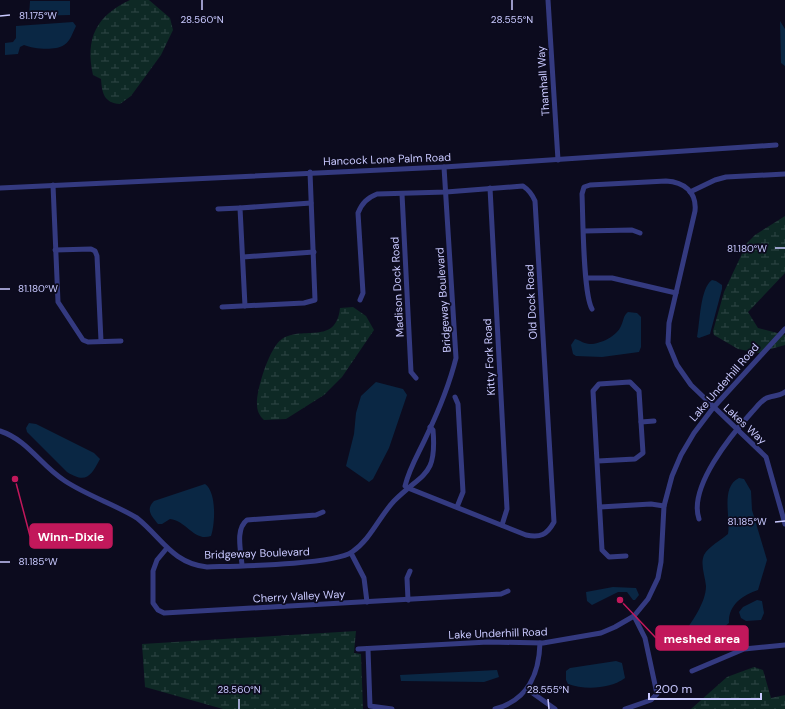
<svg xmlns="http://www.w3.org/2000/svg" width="785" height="709" viewBox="0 0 785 709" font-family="'DM Sans',sans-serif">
	<defs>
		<pattern id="wetland-marsh" width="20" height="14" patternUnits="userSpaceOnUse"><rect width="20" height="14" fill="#0e2925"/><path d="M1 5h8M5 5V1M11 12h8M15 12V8" fill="none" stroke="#304746"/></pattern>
	</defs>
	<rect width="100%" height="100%" fill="#0c0b1e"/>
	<g fill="url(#wetland-marsh)">
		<path d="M130 0H149L170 18 173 30 161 55 131 96 120 104C104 103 102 93 101 79L93 75C85 38 96 16 130 0Z"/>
		<path d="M785 216V273L748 312 758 328 785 335V345L767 350 764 354 738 349 714 335 713 331 724 292 747 243 755 235Z"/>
		<path d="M353 307 366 316 374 330 342 377 324 395 286 419 264 420C259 415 257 411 257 404 256 390 270 346 282 339 303 325 336 346 340 308Z"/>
		<path d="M356 631 354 653 361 654 363 709H223L145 687 142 644Z"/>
		<path d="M754 667 763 670 771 698 785 695V709H691L727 677Z"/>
	</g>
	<g fill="#0a2744">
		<path d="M30 1H70V15L29 16Z"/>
		<path d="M780 21 785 29V66L781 63Z"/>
		<path d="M73 22 76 26C73 32 70 42 64 45 55 51 34 49 24 45L20 47 18 54 5 55V43L13 42 16 38V26Z"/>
		<path d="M712 280 716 281 722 285V289L710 334 699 338 697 337C700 323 700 288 712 280Z"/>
		<path d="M628 312 637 313 641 317V347L639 352 602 357 576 356 573 354 571 345 575 339C580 340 584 344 590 344 601 344 617 336 621 326 624 320 623 316 628 312Z"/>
		<path d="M376 382 403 389 407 395 389 448 373 479 369 482 346 466 354 434 356 413 361 396Z"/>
		<path d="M29 423 36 424 94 453 100 459C91 476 86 484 67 472L27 432 26 428Z"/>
		<path d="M739 478 744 479 751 491 752 510 767 560 758 590C743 595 728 605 729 623 718 633 697 641 683 639L682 636C691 623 706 603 706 586 705 576 700 564 704 555 708 547 721 540 728 534 731 518 720 487 739 478Z"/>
		<path d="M205 484C217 492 215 525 211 536 194 542 187 521 170 519L162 524H158C152 516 145 510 154 501Z"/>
		<path d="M613 587 636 588 639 595 635 600H633L627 592H618L592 605 587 601 586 592Z"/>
		<path d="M757 600 762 601 764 613 761 620 746 621 741 618 739 612 743 607Z"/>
		<path d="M616 661 622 663 625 678C611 689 584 690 568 684L566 680V671L570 668Z"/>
		<path d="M497 670 499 677 484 682 401 681 400 675Z"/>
	</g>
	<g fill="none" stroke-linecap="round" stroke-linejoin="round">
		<g stroke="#343a80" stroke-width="5">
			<path d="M548 0 558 160"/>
			<path d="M53 185 58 302 83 340 88 342 121 341"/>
			<path d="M0 188 444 167 776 145"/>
			<path d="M490 188 507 509 502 525"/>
			<path d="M690 192 715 180 726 177 785 174"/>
			<path d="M402 194 411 372 416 378"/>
			<path d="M218 209 240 208"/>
			<path d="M584 231 632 230 640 233"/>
			<path d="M55 250 91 249 95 251 97 256 101 341"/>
			<path d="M243 257 314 252"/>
			<path d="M587 278H612L676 293"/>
			<path d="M360 300 363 293 358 213C362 203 367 198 377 194L446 192 523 186C529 190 532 194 535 201L554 522C547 535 540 538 526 535L408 488"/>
			<path d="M245 306 240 208 311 203"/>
			<path d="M222 307 304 303 315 300 310 172"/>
			<path d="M592 309C583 294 583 216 582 194L584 187 590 185 666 181C684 182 697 192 695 211L669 323 668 343 677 365 691 385 766 457 785 524"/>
			<path d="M455 397 458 404 463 492 457 507"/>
			<path d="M641 422 654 421"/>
			<path d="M0 431C28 440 41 466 65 481 88 496 114 504 137 518 162 538 172 563 207 567 235 566 333 565 352 552 371 539 379 517 394 501 423 472 437 477 433 430L430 427"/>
			<path d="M598 461 635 459 643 453 639 391 630 382 599 384 593 391 602 550 609 557 626 556"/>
			<path d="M408 488 405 486C410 466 419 453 427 435 438 412 450 382 456 358L444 167"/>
			<path d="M600 507 651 504 664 506"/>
			<path d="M699 519C688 487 732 434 752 412 756 408 760 402 765 399 771 395 779 397 785 392"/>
			<path d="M167 548 157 560 153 571V603L158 610 164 613 501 594 508 591"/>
			<path d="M351 553 364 578 367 602"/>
			<path d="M242 565C241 551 235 529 247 520L316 515 323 512"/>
			<path d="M408 600 407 578 410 571"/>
			<path d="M358 649 488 642 543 643 601 633 615 627 634 616 648 599 658 578 661 562 664 506 672 476 681 455 694 433 713 408 785 329"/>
			<path d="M368 649 370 706 392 709"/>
			<path d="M692 671 744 649 785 645"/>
			<path d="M527 689 555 709"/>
			<path d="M495 709C528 700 539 675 540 643"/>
			<path d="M625 709 651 700 657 694 645 638 634 616"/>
		</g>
	</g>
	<path fill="none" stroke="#c9c9ff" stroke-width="1.5" d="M202 0V10M512 0V10M0 16 10 15M775 248H785M0 289H10M775 522 785 521M0 562H10M239 699V709M548 699 549 709"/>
	<g text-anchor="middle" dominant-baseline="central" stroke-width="3.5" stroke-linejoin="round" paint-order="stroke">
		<g font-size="11" fill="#c9c9ff" stroke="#0c0b1e">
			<text transform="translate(543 81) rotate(-94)">Thamhall Way</text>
			<text transform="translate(387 159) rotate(-2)">Hancock Lone Palm Road</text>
			<text transform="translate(397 287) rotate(-93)">Madison Dock Road</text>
			<text transform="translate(443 300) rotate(-94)">Bridgeway Boulevard</text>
			<text transform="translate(531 302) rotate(-93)">Old Dock Road</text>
			<text transform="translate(489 357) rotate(-93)">Kitty Fork Road</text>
			<text transform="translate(724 382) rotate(-49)">Lake Underhill Road</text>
			<text transform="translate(745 424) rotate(43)">Lakes Way</text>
			<text transform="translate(257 553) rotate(-2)">Bridgeway Boulevard</text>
			<text transform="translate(299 596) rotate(-3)">Cherry Valley Way</text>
			<text transform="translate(498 633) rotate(-2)">Lake Underhill Road</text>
		</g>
	</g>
	<g font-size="10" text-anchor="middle" fill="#c9c9ff" stroke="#0c0b1e" stroke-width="3.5" stroke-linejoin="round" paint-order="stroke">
		<text x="38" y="19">81.175°W</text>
		<text x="202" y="23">28.560°N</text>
		<text x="512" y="23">28.555°N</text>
		<text x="747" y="252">81.180°W</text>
		<text x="38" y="292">81.180°W</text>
		<text x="747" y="525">81.185°W</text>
		<text x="38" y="565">81.185°W</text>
		<text x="239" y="693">28.560°N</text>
		<text x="548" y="693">28.555°N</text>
	</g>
	<path fill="none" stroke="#c2185b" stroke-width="1.5" d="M15 479L30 536M620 600L656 638"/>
	<g fill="#c2185b" stroke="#0c0b1e" stroke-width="1.5">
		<circle cx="15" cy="479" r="4"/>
		<circle cx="620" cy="600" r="4"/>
	</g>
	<g fill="#c2185b" stroke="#c2185b" stroke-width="1.5">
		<rect x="30" y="524" width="82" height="24" rx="4"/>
		<rect x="656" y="626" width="92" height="24" rx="4"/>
	</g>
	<g font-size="12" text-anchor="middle" font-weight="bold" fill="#fff">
		<text x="71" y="541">Winn-Dixie</text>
		<text x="702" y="643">meshed area</text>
	</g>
	<path d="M649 693v6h112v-6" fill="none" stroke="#c9c9ff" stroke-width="2"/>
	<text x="655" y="693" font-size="12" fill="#c9c9ff" stroke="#0c0b1e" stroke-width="3" paint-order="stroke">200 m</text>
</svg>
